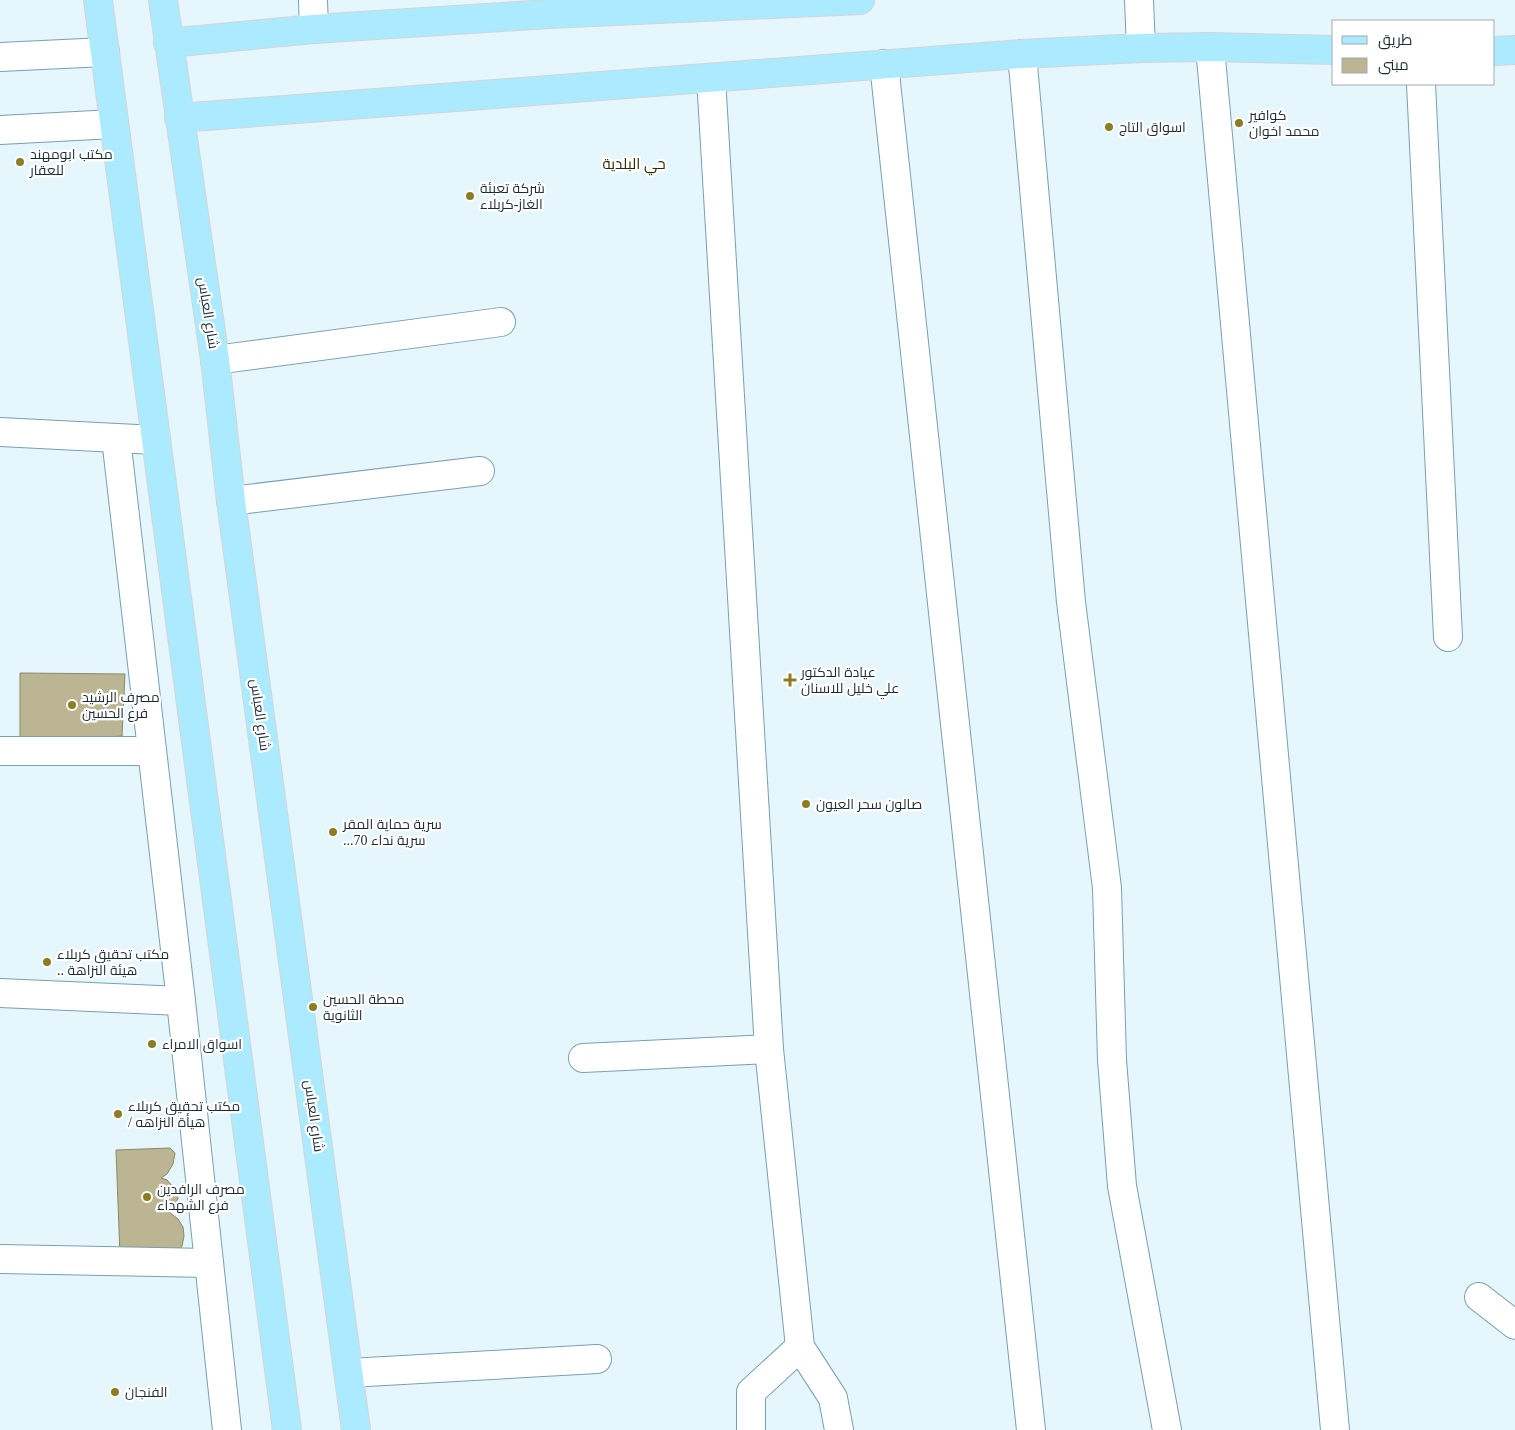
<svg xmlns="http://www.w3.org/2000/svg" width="1515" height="1430" viewBox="0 0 1515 1430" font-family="'Times New Roman',Cairo,serif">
	<rect width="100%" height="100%" fill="#e5f6fc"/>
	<g fill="#bbb593" stroke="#8d8866">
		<path d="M20 673 125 674 122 736 20 744Z"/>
		<path d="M170 1148 175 1153 173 1164 167 1174 161 1178 167 1180 177 1191 178 1199 169 1212 178 1219 183 1227 184 1236 182 1246 179 1250 120 1256 116 1150Z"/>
	</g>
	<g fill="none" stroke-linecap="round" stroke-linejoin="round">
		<defs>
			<g id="minor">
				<path d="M313 0 314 29"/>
				<path d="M1139 0 1141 48"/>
				<path d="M1210 47 1335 1430"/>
				<path d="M1022 54 1071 602 1107 888 1112 1060 1122 1186 1167 1430"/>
				<path d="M0 57 105 52"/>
				<path d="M884 64 1031 1430"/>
				<path d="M711 78 769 1049 800 1347 751 1392V1430"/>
				<path d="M1421 84 1448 637"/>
				<path d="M0 130 114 124"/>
				<path d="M215 360 501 322"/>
				<path d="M0 432 156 440"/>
				<path d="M116 438 181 1001 227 1430"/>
				<path d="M231 501 480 471"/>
				<path d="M0 751H152"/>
				<path d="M0 993 181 1001"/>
				<path d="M583 1058 769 1049"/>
				<path d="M0 1259 209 1263"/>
				<path d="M1479 1297 1515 1325"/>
				<path d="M800 1347 833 1398 839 1430"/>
				<path d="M349 1373 597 1359"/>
			</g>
			<g id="major">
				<path d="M98 0 287 1430"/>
				<path d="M163 0 215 360 231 501 356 1430"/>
				<path d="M168 43 314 29 549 14 860 0"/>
				<path d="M1494 51 1515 50"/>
				<path d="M179 118 1022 54 1141 48 1210 47 1334 50"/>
			</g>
		</defs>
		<use href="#minor" stroke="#78a0ae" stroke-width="30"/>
		<use href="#major" stroke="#d2d5d6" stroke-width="30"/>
		<use href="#minor" stroke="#fff" stroke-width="28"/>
		<use href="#major" stroke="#acebff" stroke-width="28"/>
	</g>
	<g fill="#8a7d22" stroke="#fff" stroke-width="2">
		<circle cx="1239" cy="123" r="5"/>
		<circle cx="1109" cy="127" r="5"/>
		<circle cx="20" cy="162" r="5"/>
		<circle cx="470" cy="196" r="5"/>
		<path d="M787.5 672.5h5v5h5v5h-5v5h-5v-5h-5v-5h5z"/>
		<circle cx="72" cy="705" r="5"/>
		<circle cx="806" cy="804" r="5"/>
		<circle cx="333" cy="832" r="5"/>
		<circle cx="47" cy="962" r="5"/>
		<circle cx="313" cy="1007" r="5"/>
		<circle cx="152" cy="1044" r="5"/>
		<circle cx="118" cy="1114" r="5"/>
		<circle cx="147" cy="1197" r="5"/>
		<circle cx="115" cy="1392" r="5"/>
	</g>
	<g text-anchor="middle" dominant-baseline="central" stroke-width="4.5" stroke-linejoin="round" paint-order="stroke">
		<g font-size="14" fill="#1c2c31" stroke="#fff" text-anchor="start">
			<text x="1249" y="115">كوافير<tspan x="1249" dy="16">محمد اخوان</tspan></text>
			<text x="1119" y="127">اسواق التاج</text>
			<text x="30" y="154">مكتب ابومهند<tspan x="30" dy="16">للعقار</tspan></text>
			<text x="480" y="188">شركة تعبئة<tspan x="480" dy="16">الغاز-كربلاء</tspan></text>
			<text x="801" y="672">عيادة الدكتور<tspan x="801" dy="16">علي خليل للاسنان</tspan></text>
			<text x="82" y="697">مصرف الرشيد<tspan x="82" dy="16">فرع الحسين</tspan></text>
			<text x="816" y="804">صالون سحر العيون</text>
			<text x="343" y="824">سرية حماية المقر<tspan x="343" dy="16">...سرية نداء 70</tspan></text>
			<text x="57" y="954">مكتب تحقيق كربلاء<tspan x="57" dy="16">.. هيئة النزاهة</tspan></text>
			<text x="323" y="999">محطة الحسين<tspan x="323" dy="16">الثانوية</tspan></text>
			<text x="162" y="1044">اسواق الامراء</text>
			<text x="128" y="1106">مكتب تحقيق كربلاء<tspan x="128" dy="16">/ هيأة النزاهه</tspan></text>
			<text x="157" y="1189">مصرف الرافدين<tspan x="157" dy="16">فرع الشهداء</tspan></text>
			<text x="125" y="1392">الفنجان</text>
		</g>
		<g font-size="14" fill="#1c2c31" stroke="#fff">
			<text transform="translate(208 313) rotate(81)">شارع العباس</text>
			<text transform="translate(260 715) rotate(82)">شارع العباس</text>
			<text transform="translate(314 1116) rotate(82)">شارع العباس</text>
		</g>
		<g font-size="15" fill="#312a00" stroke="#fff">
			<text x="634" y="164">حي البلدية</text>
		</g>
	</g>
	<rect x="1332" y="20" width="162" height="65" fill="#ffffff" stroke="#a4abad"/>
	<rect x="1342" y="36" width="25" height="8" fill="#acebff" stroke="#a4abad"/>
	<text x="1378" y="45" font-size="15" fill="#1c2c31">طريق</text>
	<rect x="1342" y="58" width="25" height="15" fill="#bbb593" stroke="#a4abad"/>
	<text x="1378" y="70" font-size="15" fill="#1c2c31">مبنى</text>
</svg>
